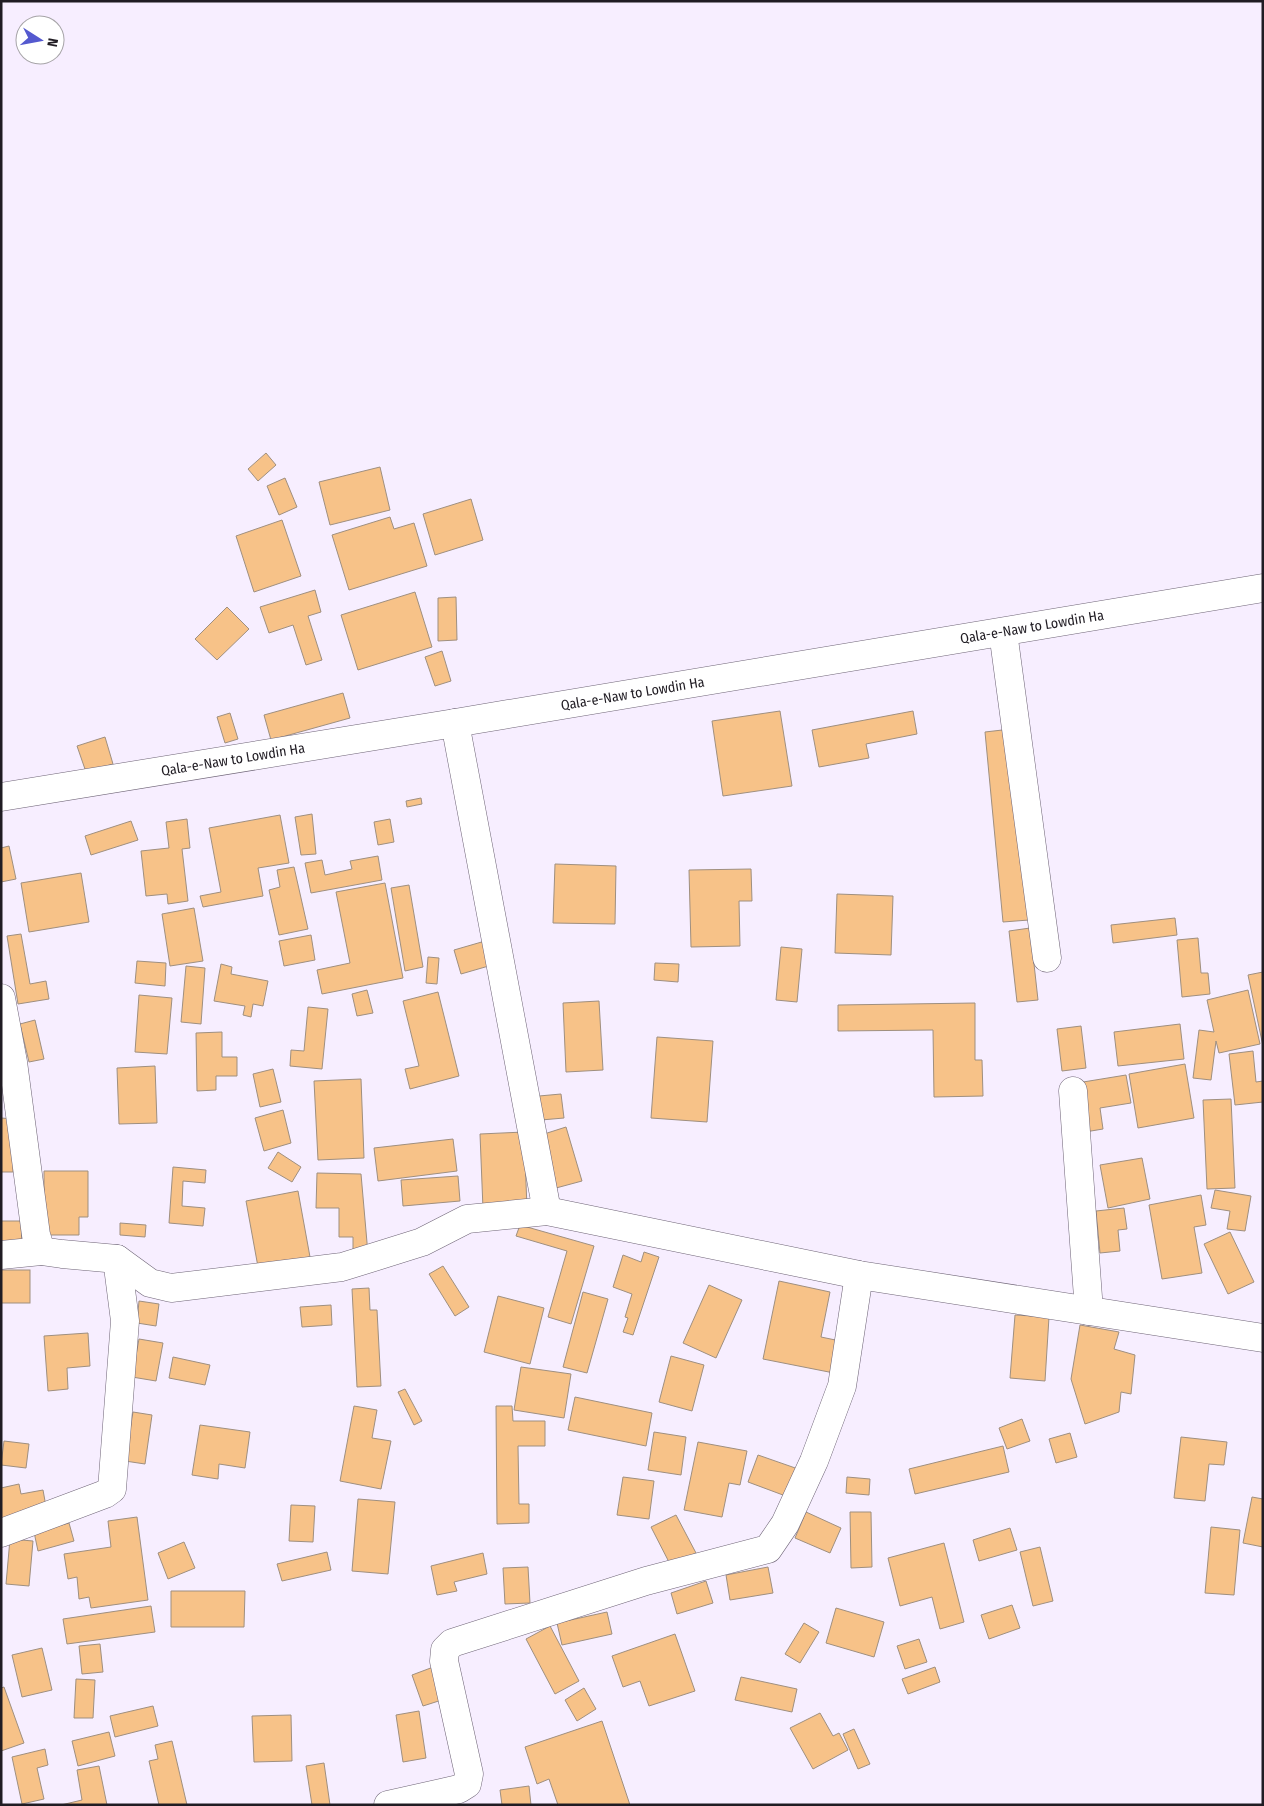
<svg xmlns="http://www.w3.org/2000/svg" width="1264" height="1806" viewBox="0 0 1264 1806" font-family="'Fira Sans Condensed',sans-serif">
	<rect width="100%" height="100%" fill="#f7eeff"/>
	<g fill="#f7c288" stroke="#9f8f7f">
		<path d="M266 453 276 465 258 481 248 469Z"/>
		<path d="M380 467 390 510 330 525 319 482Z"/>
		<path d="M285 478 297 507 279 515 267 486Z"/>
		<path d="M471 499 483 540 435 555 423 514Z"/>
		<path d="M390 517 394 529 414 523 427 566 349 590 332 535Z"/>
		<path d="M282 520 301 576 254 592 236 536Z"/>
		<path d="M315 590 321 612 308 616 322 660 306 665 293 625 269 633 260 607Z"/>
		<path d="M415 592 432 647 358 670 341 615Z"/>
		<path d="M456 597 457 640 438 641V598Z"/>
		<path d="M227 607 249 629 217 660 195 639Z"/>
		<path d="M442 651 451 681 435 686 425 657Z"/>
		<path d="M343 693 350 718 271 740 264 715Z"/>
		<path d="M780 711 792 786 723 796 712 721Z"/>
		<path d="M913 711 917 734 866 744 869 758 819 767 812 730Z"/>
		<path d="M230 713 238 739 225 743 217 717Z"/>
		<path d="M1011 729 1029 920 1003 922 985 732Z"/>
		<path d="M105 737 113 764 86 772 77 746Z"/>
		<path d="M421 798 422 804 407 807 406 801Z"/>
		<path d="M312 814 316 854 301 855 295 817Z"/>
		<path d="M280 815 289 863 258 868 263 896 203 907 200 896 221 892 209 828Z"/>
		<path d="M187 819 190 848 182 849 188 901 168 904 167 894 146 896 141 851 169 848 166 822Z"/>
		<path d="M390 819 394 842 378 845 374 822Z"/>
		<path d="M131 821 138 840 91 855 85 836Z"/>
		<path d="M9 846 16 879 1 882V848Z"/>
		<path d="M378 856 382 880 311 893 305 863 322 860 325 875 352 869 350 861Z"/>
		<path d="M555 864 616 866 615 924 553 923Z"/>
		<path d="M294 867 308 929 279 935 269 890 280 887 277 870Z"/>
		<path d="M751 869 752 901H739L740 946 691 947 689 870Z"/>
		<path d="M81 873 89 922 29 932 21 883Z"/>
		<path d="M385 883 403 978 322 994 317 970 350 963 336 892Z"/>
		<path d="M409 885 423 967 405 971 391 888Z"/>
		<path d="M837 894 893 896 891 955 835 953Z"/>
		<path d="M194 908 203 961 170 966 162 914Z"/>
		<path d="M1175 918 1177 935 1113 943 1111 925Z"/>
		<path d="M1030 928 1038 1000 1017 1002 1009 931Z"/>
		<path d="M21 934 30 984 46 981 49 999 18 1004 7 936Z"/>
		<path d="M311 935 315 960 284 966 279 941Z"/>
		<path d="M1198 938 1201 973H1208L1210 994 1182 997 1177 940Z"/>
		<path d="M492 939 499 963 461 974 454 950Z"/>
		<path d="M781 947 802 949 797 1002 776 1000Z"/>
		<path d="M428 957 439 958 437 984 426 983Z"/>
		<path d="M137 961 166 963 165 986 135 983Z"/>
		<path d="M655 963 679 964 678 982 654 980Z"/>
		<path d="M221 964 232 967 231 974 268 981 263 1006 253 1004 251 1017 243 1015 245 1006 214 1001Z"/>
		<path d="M186 966 205 968 201 1024 181 1022Z"/>
		<path d="M1263 972V1046L1248 975Z"/>
		<path d="M367 990 373 1013 357 1016 352 994Z"/>
		<path d="M1248 990 1260 1044 1219 1053 1216 1041 1211 1080 1193 1078 1199 1030 1214 1032 1207 1000Z"/>
		<path d="M438 992 459 1076 410 1089 405 1069 419 1066 403 1001Z"/>
		<path d="M139 995 172 998 167 1054 135 1052Z"/>
		<path d="M599 1001 603 1070 566 1072 563 1003Z"/>
		<path d="M975 1003V1060H982L983 1096 934 1097 933 1030 838 1031V1005Z"/>
		<path d="M308 1007 328 1009 322 1069 290 1066 291 1050 304 1051Z"/>
		<path d="M35 1020 44 1059 29 1062 20 1024Z"/>
		<path d="M1180 1024 1184 1059 1118 1066 1114 1032Z"/>
		<path d="M1081 1026 1086 1068 1062 1071 1057 1029Z"/>
		<path d="M222 1032V1057H237V1076H216V1090L197 1091 196 1033Z"/>
		<path d="M657 1037 713 1041 707 1122 651 1118Z"/>
		<path d="M1253 1051 1256 1082 1263 1081V1102L1235 1105 1229 1054Z"/>
		<path d="M1185 1064 1194 1118 1138 1128 1129 1074Z"/>
		<path d="M155 1066 157 1123 119 1124 117 1068Z"/>
		<path d="M273 1069 281 1102 260 1107 253 1074Z"/>
		<path d="M1126 1075 1131 1103 1100 1108 1103 1129 1085 1132 1077 1083Z"/>
		<path d="M361 1079 364 1158 318 1160 314 1081Z"/>
		<path d="M561 1094 564 1118 541 1120 539 1096Z"/>
		<path d="M1231 1099 1235 1188 1207 1189 1203 1100Z"/>
		<path d="M283 1110 291 1143 264 1151 255 1118Z"/>
		<path d="M1 1118 15 1119 13 1172H1Z"/>
		<path d="M566 1127 582 1181 556 1188 541 1135Z"/>
		<path d="M524 1132 527 1208 483 1209 480 1134Z"/>
		<path d="M453 1139 457 1171 378 1181 374 1148Z"/>
		<path d="M278 1152 301 1167 292 1182 268 1168Z"/>
		<path d="M1142 1158 1150 1199 1108 1208 1100 1165Z"/>
		<path d="M173 1167 206 1170 205 1183 183 1181 182 1206 205 1208 203 1226 169 1223Z"/>
		<path d="M44 1171H88V1217H79V1235H44Z"/>
		<path d="M317 1173 361 1174 368 1254H353V1237H339V1208H316Z"/>
		<path d="M458 1176 460 1201 403 1206 401 1180Z"/>
		<path d="M1215 1190 1251 1196 1245 1231 1227 1229 1230 1211 1211 1208Z"/>
		<path d="M298 1191 310 1257 258 1267 246 1201Z"/>
		<path d="M1201 1195 1206 1225 1194 1227 1202 1273 1162 1279 1149 1205Z"/>
		<path d="M1124 1208 1127 1229 1118 1230 1120 1251 1100 1253 1096 1211Z"/>
		<path d="M1 1221H21L22 1248H1Z"/>
		<path d="M120 1223 146 1225 145 1237 120 1235Z"/>
		<path d="M520 1225 594 1246 571 1324 548 1317 567 1251 516 1236Z"/>
		<path d="M1230 1232 1254 1282 1228 1294 1204 1244Z"/>
		<path d="M644 1252 659 1257 633 1335 623 1332 628 1318 625 1317 632 1294 613 1287 623 1255 641 1262Z"/>
		<path d="M443 1266 469 1307 455 1316 429 1274Z"/>
		<rect x="1" y="1270" width="29" height="33"/>
		<path d="M779 1281 830 1292 821 1337 845 1342 839 1374 763 1359Z"/>
		<path d="M709 1285 742 1300 716 1358 683 1343Z"/>
		<path d="M369 1288 370 1310H377L381 1386 357 1387 352 1289Z"/>
		<path d="M583 1292 608 1299 587 1373 563 1367Z"/>
		<path d="M498 1296 544 1308 530 1364 484 1352Z"/>
		<path d="M139 1301 159 1304 156 1326 137 1323Z"/>
		<path d="M331 1305 332 1325 302 1327 300 1307Z"/>
		<path d="M1015 1315 1049 1317 1045 1381 1010 1378Z"/>
		<path d="M1080 1325 1119 1332 1114 1349 1135 1355 1131 1394 1121 1392 1119 1412 1085 1424 1071 1379Z"/>
		<path d="M88 1333 90 1366 67 1368 68 1389 48 1391 44 1336Z"/>
		<path d="M139 1339 163 1343 156 1381 132 1377Z"/>
		<path d="M671 1356 704 1365 692 1411 659 1402Z"/>
		<path d="M173 1357 210 1365 205 1385 169 1378Z"/>
		<path d="M521 1367 571 1374 564 1418 514 1410Z"/>
		<path d="M405 1389 422 1421 414 1425 398 1392Z"/>
		<path d="M575 1397 652 1413 646 1446 568 1430Z"/>
		<path d="M354 1406 377 1410 372 1438 391 1441 381 1489 340 1481Z"/>
		<path d="M496 1406H512L513 1421H545V1446H518L519 1504H529V1523L497 1524Z"/>
		<path d="M133 1412 152 1415 145 1464 125 1461Z"/>
		<path d="M1022 1419 1030 1441 1007 1449 999 1428Z"/>
		<path d="M200 1425 250 1432 245 1468 219 1464 218 1479 192 1475Z"/>
		<path d="M654 1432 686 1437 681 1475 648 1470Z"/>
		<path d="M1070 1433 1077 1457 1056 1463 1049 1439Z"/>
		<path d="M1181 1437 1227 1442 1224 1465 1209 1464 1205 1501 1174 1498Z"/>
		<path d="M4 1441 29 1444 26 1468 1 1465Z"/>
		<path d="M698 1442 747 1451 740 1485 729 1483 722 1517 684 1510Z"/>
		<path d="M1003 1446 1009 1472 915 1494 909 1469Z"/>
		<path d="M758 1455 801 1470 791 1498 748 1482Z"/>
		<path d="M623 1477 654 1481 649 1519 617 1515Z"/>
		<path d="M847 1477 870 1479 869 1495 846 1493Z"/>
		<path d="M19 1484 21 1494 43 1490 47 1512 1 1522V1488Z"/>
		<path d="M1252 1497 1263 1499V1547L1243 1543Z"/>
		<path d="M358 1499 395 1502 388 1574 352 1571Z"/>
		<path d="M291 1505 315 1506 313 1542 289 1541Z"/>
		<path d="M806 1512 841 1528 830 1553 795 1538Z"/>
		<path d="M850 1512H871L872 1567 851 1568Z"/>
		<path d="M676 1515 696 1553 671 1566 651 1527Z"/>
		<path d="M137 1517 148 1600 91 1608 89 1597 79 1599 77 1577 68 1579 64 1554 111 1547 108 1521Z"/>
		<path d="M69 1523 74 1541 38 1551 34 1532Z"/>
		<path d="M1211 1527 1240 1530 1234 1595 1205 1593Z"/>
		<path d="M1010 1528 1017 1550 979 1561 973 1540Z"/>
		<path d="M10 1539 33 1541 29 1586 6 1584Z"/>
		<path d="M184 1542 195 1568 168 1579 158 1553Z"/>
		<path d="M944 1543 964 1622 940 1629 932 1597 900 1606 888 1558Z"/>
		<path d="M1040 1547 1053 1601 1033 1606 1020 1552Z"/>
		<path d="M327 1552 331 1570 282 1581 277 1564Z"/>
		<path d="M483 1553 487 1574 454 1582 457 1591 437 1595 431 1566Z"/>
		<path d="M528 1567 530 1603 505 1604 503 1568Z"/>
		<path d="M768 1567 773 1593 730 1600 726 1575Z"/>
		<path d="M706 1581 713 1603 677 1614 671 1593Z"/>
		<path d="M171 1591H245L244 1627H171Z"/>
		<path d="M1012 1605 1020 1628 989 1639 981 1615Z"/>
		<path d="M151 1606 155 1632 67 1644 63 1619Z"/>
		<path d="M836 1608 884 1622 874 1657 826 1643Z"/>
		<path d="M607 1612 612 1634 562 1645 557 1623Z"/>
		<path d="M804 1623 819 1632 800 1663 785 1654Z"/>
		<path d="M550 1626 579 1681 555 1694 526 1639Z"/>
		<path d="M675 1634 695 1691 649 1706 640 1681 623 1687 612 1656Z"/>
		<path d="M919 1639 927 1662 905 1669 897 1646Z"/>
		<path d="M100 1644 103 1672 82 1674 79 1646Z"/>
		<path d="M42 1648 52 1690 22 1697 12 1655Z"/>
		<path d="M436 1666 448 1698 423 1706 412 1675Z"/>
		<path d="M935 1667 940 1682 908 1694 902 1679Z"/>
		<path d="M741 1677 797 1689 792 1712 735 1700Z"/>
		<path d="M76 1679 95 1680 93 1718H74Z"/>
		<path d="M4 1687 24 1743 1 1751V1688Z"/>
		<path d="M584 1688 596 1709 577 1721 565 1700Z"/>
		<path d="M153 1706 158 1726 115 1737 110 1716Z"/>
		<path d="M419 1711 426 1758 403 1762 396 1715Z"/>
		<path d="M820 1713 833 1736 839 1733 848 1750 813 1769 790 1728Z"/>
		<path d="M291 1715 292 1761 254 1762 252 1716Z"/>
		<path d="M602 1721 630 1805H558L549 1779 537 1784 525 1747Z"/>
		<path d="M854 1729 870 1764 858 1769 843 1734Z"/>
		<path d="M109 1732 115 1756 78 1766 72 1741Z"/>
		<path d="M172 1741 187 1805H159L149 1761 158 1759 155 1745Z"/>
		<path d="M45 1749 48 1765 37 1768 44 1799 22 1804 12 1757Z"/>
		<path d="M324 1763 330 1805H312L306 1766Z"/>
		<path d="M99 1766 107 1805H61L82 1800 77 1770Z"/>
		<path d="M529 1786 531 1805H502L500 1790Z"/>
	</g>
	<g fill="none" stroke-linecap="round" stroke-linejoin="round">
		<defs>
			<g id="street">
				<path d="M1003 632 1047 958"/>
				<path d="M455 723 547 1211"/>
				<path d="M1 998 13 1062 36 1235 41 1251 62 1254 117 1259 150 1283 171 1288 342 1267 422 1242 467 1219 547 1211 859 1275 1263 1338"/>
				<path d="M1073 1091 1089 1311"/>
				<path d="M1 1255 41 1251"/>
				<path d="M1 1533 105 1494 112 1489 125 1321 117 1259"/>
				<path d="M388 1805 459 1789 467 1784 469 1774 444 1661 445 1650 452 1643 646 1581 768 1549 785 1524 814 1461 842 1386 859 1275"/>
			</g>
			<g id="secondary">
				<path id="s1" d="M1 797 455 723 1263 588"/>
			</g>
		</defs>
		<use href="#street" stroke="#6e6476" stroke-width="29"/>
		<use href="#secondary" stroke="#6e6476" stroke-width="29"/>
		<use href="#street" stroke="#fff" stroke-width="28"/>
		<use href="#secondary" stroke="#fff" stroke-width="28"/>
	</g>
	<g text-anchor="middle" dominant-baseline="central" stroke-width="4" stroke-linejoin="round" paint-order="stroke">
		<g font-size="14" fill="#201c23" stroke="#fff">
			<text stroke="none"><textPath href="#s1" startOffset="1045">Qala-e-Naw to Lowdin Ha</textPath></text>
			<text stroke="none"><textPath href="#s1" startOffset="640">Qala-e-Naw to Lowdin Ha</textPath></text>
			<text stroke="none"><textPath href="#s1" startOffset="235">Qala-e-Naw to Lowdin Ha</textPath></text>
		</g>
	</g>
	<rect width="1264" height="1806" fill="none" stroke="#201c23" stroke-width="5"/>
	<g transform="translate(40 40) rotate(101)"><circle r="24" fill="#ffffff" stroke="#a6a4a7"/>
	<path d="M0-4L9 19L0 12L-9 19Z" fill="#5459cf"/>
	<text y="-8" font-size="14" font-weight="bold" text-anchor="middle" fill="#201c23">N</text>
	</g>
</svg>
